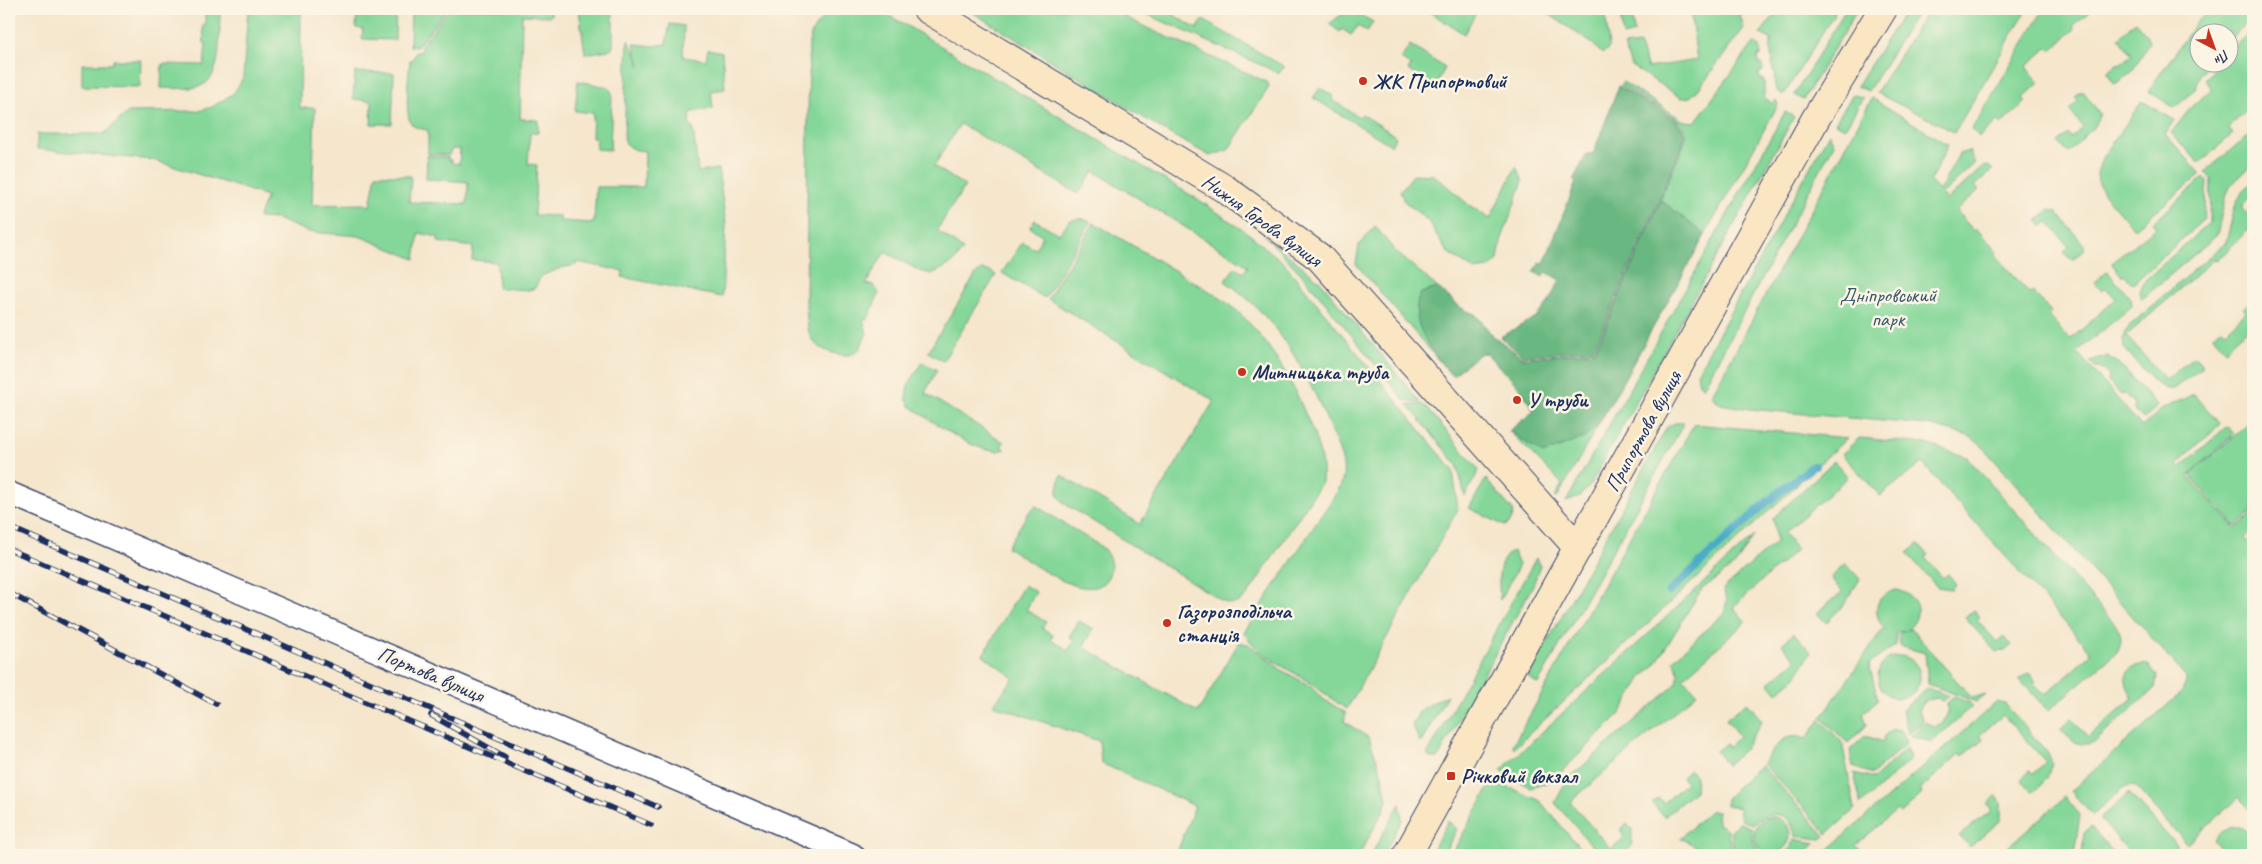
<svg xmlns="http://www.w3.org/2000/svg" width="2262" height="864" viewBox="0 0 2262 864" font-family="Caveat,sans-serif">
	<rect width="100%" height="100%" fill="#fcf5e5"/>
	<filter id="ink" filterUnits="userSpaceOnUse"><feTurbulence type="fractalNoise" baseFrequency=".02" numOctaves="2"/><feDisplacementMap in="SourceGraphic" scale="10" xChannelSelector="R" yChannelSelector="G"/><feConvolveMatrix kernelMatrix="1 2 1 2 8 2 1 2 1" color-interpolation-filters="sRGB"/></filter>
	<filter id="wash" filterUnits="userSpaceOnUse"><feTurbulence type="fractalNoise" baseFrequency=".0096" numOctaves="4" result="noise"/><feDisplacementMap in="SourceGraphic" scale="20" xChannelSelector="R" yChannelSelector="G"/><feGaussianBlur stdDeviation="1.12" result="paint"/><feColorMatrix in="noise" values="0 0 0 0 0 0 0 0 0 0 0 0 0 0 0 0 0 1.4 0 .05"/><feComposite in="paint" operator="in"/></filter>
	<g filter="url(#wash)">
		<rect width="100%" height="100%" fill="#f5e6cc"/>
		<g fill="#84d799" stroke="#50837c">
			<path d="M204 9H220C219 30 224 79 200 86 188 90 173 88 161 88L162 64 204 65 206 44 204 43 203 25H206Z"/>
			<path d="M248 9H301L300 108H315L312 205 364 204 370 206 376 174 411 176 409 202 467 204 468 182 426 179 427 156 448 157V160H451L452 163 459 164 460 149H452L449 155 428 154V130C422 129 415 129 411 123 404 113 409 73 410 60L413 59 416 52H421V46L446 13 451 9H547L551 12V16L522 15 520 119 538 120V133H530L528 164 537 165 534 215 560 216V221L594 223 596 187H644L645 151C635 150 626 149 624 138L628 40 638 58 640 66 634 44 654 46 666 44 670 24 684 26 683 57 706 60 708 49 722 52 725 89 711 91 713 109 691 112 689 125 693 128 698 172 718 169 726 225 722 297 622 277 623 271 577 262 576 265 561 268 541 276 535 288 529 290 498 288 497 262 472 260 473 247 438 242V237L419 233 415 259 359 236 308 232 277 219 258 218 267 196 153 160 37 149V134H104L128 112 198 111 212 107 234 93 243 78Z"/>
			<path d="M357 9H396L395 40 362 39 363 29 356 28Z"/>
			<path d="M411 9H447L417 47 410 46Z"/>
			<path d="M552 9H613V47L608 50 585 54 579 10Z"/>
			<path d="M837 9H876L897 20 1199 200 1249 234 1283 262 1453 470 1458 509 1347 709C1333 701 1322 691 1309 682 1286 667 1257 656 1244 632L1339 489C1350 468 1338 449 1330 428 1307 371 1276 316 1225 281L1235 267 1243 273 1248 266 1094 171 1078 194 960 124 934 166 965 186 937 230 963 250 953 263 932 274 920 271 885 252 866 284 873 285 879 293 868 319H863L867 333 859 350C852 356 845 356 837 354 807 347 808 333 806 306L809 42C813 24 822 18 837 9Z"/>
			<path d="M967 9H1111L1145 27 1260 79 1268 83 1269 87 1228 150 1210 156 1170 134Z"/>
			<path d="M1135 9H1164L1197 29 1203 20 1285 67 1279 73Z"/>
			<path d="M1425 9H1478L1464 34Z"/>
			<path d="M1541 9H1605L1609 48 1602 54 1593 44Z"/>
			<path d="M1619 9H1631L1634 33 1623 36Z"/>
			<path d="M1690 9H1738L1744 28 1697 91 1690 97 1682 98 1631 66 1624 46 1639 44 1648 68 1697 60Z"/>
			<path d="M1779 9H1837L1785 93 1781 94 1776 90 1774 77 1776 73 1773 71 1772 62 1774 61 1771 56V39L1760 34Z"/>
			<path d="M1846 9H1858L1803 100 1794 95Z"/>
			<path d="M1906 9H1919L1868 91 1857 86Z"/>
			<path d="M1929 9H2027L1954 133 1938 123 1876 93Z"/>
			<path d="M2044 9H2085L2089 12 2073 26 2075 29 2050 51 2047 48 2026 67 2039 83 2023 98 2026 102 2001 124 1997 121 1979 137 1972 129Z"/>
			<path d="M2210 9H2253V12C2244 21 2240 32 2230 40V32H2200V62L2213 63 2200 74 2196 88 2175 108 2148 91 2196 23Z"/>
			<path d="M1353 11 1373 22 1367 32 1358 26 1351 35 1342 29 1340 32 1329 24 1341 15Z"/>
			<path d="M2135 21 2146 34 2149 43 2131 73 2115 84 2107 73 2118 63 2120 65 2132 55 2119 38Z"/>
			<path d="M2253 21V105L2228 128 2233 134 2199 163 2171 133 2192 106 2210 91 2211 87 2205 80 2219 63 2230 62V50L2251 31 2247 26Z"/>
			<path d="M1754 43 1759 47 1761 55 1758 56 1759 64H1762L1763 71 1759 72 1760 79 1764 80V97L1773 104 1776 100 1778 105 1557 498H1555L1562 484 1509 431 1534 411 1521 389 1486 353H1481L1452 376 1356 264 1359 245 1375 226 1394 250 1461 308 1476 315 1493 336 1523 358 1595 351 1683 147 1687 133 1678 120 1621 85 1623 82 1684 121 1695 122Z"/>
			<path d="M1410 45 1445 68 1437 83 1430 87 1408 70 1411 66 1401 59Z"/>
			<path d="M113 60H141L140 87 82 86V64H112Z"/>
			<path d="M355 72 394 73 392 124H371L372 101 353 99Z"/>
			<path d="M578 81 608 87 612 93 610 150 596 149V138H592L593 113 575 111Z"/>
			<path d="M1320 88 1334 96 1332 100 1359 117 1362 114 1393 134 1396 137 1391 145 1313 98Z"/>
			<path d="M2083 91 2100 114 2093 128 2068 153 2058 142 2068 134 2071 138 2083 127 2069 110 2078 101 2075 97Z"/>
			<path d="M1853 94 1863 98 1845 128 1835 123Z"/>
			<path d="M1872 98 1948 145 1930 181 1939 191 1959 154 1969 151 1975 163 1942 194 1947 200 1984 166 1990 167 1993 170 1975 186 1979 190 1956 211 1974 231 1977 229 1997 252 1995 255 2030 294 2033 292 2052 313 2049 316 2070 340 2116 299 2105 287 2101 290 2094 282 2107 271 2131 299 2132 306 2077 352 2142 427 2162 409 2194 394 2220 424 2177 464 2180 468 2227 426 2234 434 2188 476 2236 529 2253 514V531L2245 539 2248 542 2253 538V813L2239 797 2187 844 2135 786 2124 787 2092 815 2071 791 2182 692 2186 682V677L1981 445 1969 436 1928 425 1749 409 1721 404 1711 396Z"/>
			<path d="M2142 101 2174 120 2165 134 2201 174 2134 229 2103 193 2098 184 2097 173 2102 158Z"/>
			<path d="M1785 112 1794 117 1589 487 1579 497 1566 502Z"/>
			<path d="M2253 131V164L2231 185 2225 198 2217 235 2142 299 2139 291 2143 282 2210 222 2211 178 2205 172Z"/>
			<path d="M1829 133 1834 144 1703 388 1699 383 1697 373Z"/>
			<path d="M1516 167 1523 181 1501 241 1498 260 1489 268 1474 270 1447 252 1428 221 1404 201 1400 191 1414 174 1434 175 1469 205 1490 219Z"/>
			<path d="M2204 177 2207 181 2204 219 2133 284 2124 274 2122 276 2111 263 2156 228 2153 223Z"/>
			<path d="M2253 181V195L2241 206 2253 222V225L2217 261 2214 259 2126 336 2166 380 2194 356 2203 366 2173 389H2166L2155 383 2124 348 2123 339 2129 326 2226 242 2236 203 2244 190Z"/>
			<path d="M2049 210 2056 211 2084 245V250L2072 260 2064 252 2069 247 2048 222 2043 226 2037 221Z"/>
			<path d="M1080 218 1091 222 1045 298 1002 273 1022 242 1035 249 1043 236 1030 227 1035 220 1059 234 1069 221Z"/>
			<path d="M1094 223C1123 240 1153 257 1182 275 1200 286 1220 296 1236 310 1266 337 1290 376 1305 413 1315 435 1324 458 1322 482L1247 596C1240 603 1233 606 1224 602L1065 504 1057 494 1061 475 1140 524 1214 401 1048 299Z"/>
			<path d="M1264 235 1320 281 1420 402 1404 400 1305 278Z"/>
			<path d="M981 270 990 271 996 275 943 361 928 352 976 274Z"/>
			<path d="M2252 300 2253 324 2225 350 2213 336 2222 328 2226 331 2246 312 2243 308Z"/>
			<path d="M2108 356 2118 363 2158 406 2143 419 2134 410V404L2125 394H2120L2108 382 2109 376 2100 367H2095L2090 362Z"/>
			<path d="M922 362 937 370 925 393 1004 442 1001 447 1005 449C984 461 928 418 910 406L906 398 908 386Z"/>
			<path d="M1407 404H1422L1427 408 1479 470 1465 496 1457 465Z"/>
			<path d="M2253 420V511L2236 527 2190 475Z"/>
			<path d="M1675 423H1684L1538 684 1528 677 1667 427Z"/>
			<path d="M1694 424 1847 438 1514 748 1513 745Z"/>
			<path d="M1859 438 1926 444 1967 457 2115 624C2122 633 2123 641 2117 652L2048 711 2019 679 2029 673 2036 681 2034 683 2045 695 2092 653 1922 463 1880 496 1842 454Z"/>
			<path d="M1834 461 1848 477 1784 533 1797 549 1733 607 1746 622 1683 678 1697 693 1570 802 1611 849 1625 837 1620 830 1627 824 1632 829V846L1622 855H1600L1555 803 1567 780 1675 685C1681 675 1678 669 1673 660L1724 613 1727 600 1723 589 1776 542 1773 518Z"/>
			<path d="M1486 479 1514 512 1511 521 1505 526 1469 508Z"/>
			<path d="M1036 506 1103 548C1110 557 1114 566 1108 577 1090 609 1028 560 1007 547L1029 512Z"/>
			<path d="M1754 536 1735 565 1701 590 1655 665 1642 677 1620 714 1552 781 1531 788 1501 770Z"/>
			<path d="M1918 544 1928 555 1925 558 1943 578 1948 574 1956 584 1951 589 1937 587 1907 553Z"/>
			<path d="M1513 551 1519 565 1500 600C1499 582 1495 561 1513 551Z"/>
			<path d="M1536 558 1540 566 1533 585 1438 758H1430L1427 755Z"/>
			<path d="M1845 563 1860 579 1844 605 1826 623 1817 613 1842 592 1831 578Z"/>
			<path d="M1024 585 1036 592 1026 610 1046 622 1042 628 1053 635 1051 639 1068 650 1074 641 1069 637 1079 621 1094 629 1083 647 1198 712 1239 642 1248 644 1283 671 1309 685 1323 699 1346 713 1344 721 1369 738 1381 771 1387 799 1383 812 1359 855H1176L1195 806 1101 763 1099 741 993 705 1014 678 983 655Z"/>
			<path d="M1897 590C1919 595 1924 616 1907 630L1911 629 1972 698 1986 694 1976 702 1928 684 1925 653 1900 646 1899 633 1905 631 1896 632V645L1869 664 1878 700 1863 713 1867 725 1848 743 1821 718 1882 630 1885 629C1871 614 1875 593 1897 590Z"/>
			<path d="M1974 610 1980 617 1977 620 1997 642 2003 636 2012 645 2005 651 1996 652 1965 618Z"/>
			<path d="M1794 633 1811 652 1795 678 1777 693 1769 683 1796 660 1782 644Z"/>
			<circle cx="1899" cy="677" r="21"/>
			<path d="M2144 664 2150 666 2157 676 2155 688 2096 741C2081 749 2070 740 2060 729L2071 718 2088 737 2133 698C2127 686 2121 678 2132 667Z"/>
			<path d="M1927 688 1949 696 1943 701 1938 698 1925 700 1919 711 1923 721 1908 734 1902 710Z"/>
			<path d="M1447 695 1422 741 1420 742 1412 725 1421 709Z"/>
			<path d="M1954 697 1970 703 1972 706 1932 742 1910 736 1925 722 1933 727 1943 723 1948 713 1946 704Z"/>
			<path d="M1747 702 1762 721 1744 750 1727 765 1716 751 1725 744 1729 746 1739 736 1726 719Z"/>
			<path d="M1997 702 2005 704 2047 752 2052 762 2047 779 2032 793 2021 779 2030 771 2033 774 2046 762 2003 715 1980 735 1983 739 1962 756 1959 754 1920 790 1922 794 1901 814 1897 810 1856 845 1860 850 1855 855H1822Z"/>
			<path d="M1820 720 1845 745 1843 747 1855 809 1827 834 1763 763C1775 747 1784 730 1806 739Z"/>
			<path d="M1892 729 1903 732 1906 744 1872 774 1853 767 1850 750 1865 736 1884 742 1883 737Z"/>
			<path d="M1907 748 1910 760 1861 804 1854 773 1874 778Z"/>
			<path d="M1761 765 1825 836 1821 839 1795 836C1791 810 1770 809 1753 824L1741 820 1739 808 1726 805 1727 797Z"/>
			<path d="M1690 770 1696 776 1695 791 1664 817 1652 803 1659 798 1664 803 1686 783 1682 777Z"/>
			<path d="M1493 781 1539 800 1586 855H1451Z"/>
			<path d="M2129 793 2176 845 2177 853 2174 855H2132L2100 819Z"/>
			<path d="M1996 795 2001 802V820L1970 847 1959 836 1992 810 1987 804Z"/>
			<path d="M2065 797 2080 815 2074 855H1999Z"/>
			<path d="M1400 804 1402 820 1383 855H1371Z"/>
			<path d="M1710 811H1717L1718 824 1728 830 1731 855 1699 848 1680 838Z"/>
			<circle cx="1772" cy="835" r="18"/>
			<path d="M1448 821 1457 829 1443 855H1430Z"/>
			<path d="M1740 823 1752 828V840L1758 850 1753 855H1734L1731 829Z"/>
			<path d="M2091 827 2116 855H2082L2084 833Z"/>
			<path d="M2232 827H2240L2253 833V855H2227L2213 840 2220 833Z"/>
			<path d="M1794 839 1816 843 1803 855H1783L1792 846Z"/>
		</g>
		<g fill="#6bb881" stroke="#437470">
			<path d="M1619 86 1677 121 1685 133 1682 146 1594 349 1523 356 1500 337 1536 317 1548 303 1560 280 1546 272 1543 277 1534 272 1540 262 1544 263 1576 182 1573 180 1587 154H1593Z"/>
			<path d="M1661 200 1705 235 1600 422 1584 438 1543 454 1509 431 1534 411 1521 389 1486 353H1481L1452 376C1435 356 1405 320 1421 293L1438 288 1461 308 1476 315 1493 336 1523 358 1595 351Z"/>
		</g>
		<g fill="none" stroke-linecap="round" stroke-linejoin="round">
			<path stroke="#48aac7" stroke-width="8" d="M1669 592 1767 502 1813 466H1815"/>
		</g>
	</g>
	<g filter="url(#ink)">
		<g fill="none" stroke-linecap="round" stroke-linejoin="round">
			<defs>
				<path id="street" d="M9 493 853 855"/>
				<g id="secondary">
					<path d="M927 9 1225 189 1319 257 1578 548"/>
					<path d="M1407 855 1816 118 1883 9"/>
				</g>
			</defs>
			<use href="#street" stroke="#3c4a6e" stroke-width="25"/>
			<use href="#secondary" stroke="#3c4a6e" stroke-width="30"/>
			<use href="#street" stroke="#fff" stroke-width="22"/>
			<use href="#secondary" stroke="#fbe6c4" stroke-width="28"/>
			<defs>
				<g id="rail">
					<path d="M9 527 658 807"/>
					<path d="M9 549 651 825"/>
					<path d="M9 593 216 704"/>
					<path d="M431 715 505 757"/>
				</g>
			</defs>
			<use href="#rail" stroke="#1b2f5e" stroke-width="5.5"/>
			<use href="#rail" stroke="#fcf5e5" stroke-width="4" stroke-dasharray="11" stroke-linecap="butt"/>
		</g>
	</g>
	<g fill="#c8321e" stroke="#fcf5e5" stroke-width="2">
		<circle cx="1363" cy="81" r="5"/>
		<circle cx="1242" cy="372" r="5"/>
		<circle cx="1517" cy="400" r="5"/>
		<circle cx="1167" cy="623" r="5"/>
		<rect x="1446" y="771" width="10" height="10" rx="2.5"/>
	</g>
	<g text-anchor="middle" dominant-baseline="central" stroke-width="5" stroke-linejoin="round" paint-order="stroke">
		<g font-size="21" font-weight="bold" fill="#1b2f5e" stroke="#fcf5e5" text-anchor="start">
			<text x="1373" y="81">ЖК Припортовий</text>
			<text x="1252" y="372">Митницька труба</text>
			<text x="1527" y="400">У труби</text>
			<text x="1177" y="611">Газорозподільча<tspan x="1177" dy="24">станція</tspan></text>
			<text x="1461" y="776">Річковий вокзал</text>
		</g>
		<g font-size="21" fill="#1b2f5e" stroke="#fcf5e5">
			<text transform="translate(1262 220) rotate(36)">Нижня Горова вулиця</text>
			<text transform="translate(1643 431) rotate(-61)">Припортова вулиця</text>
			<text transform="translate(431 674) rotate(23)">Портова вулиця</text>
		</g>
		<g font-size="21" fill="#35596d" stroke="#fcf5e5">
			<text x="1888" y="295">Дніпровський<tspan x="1888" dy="24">парк</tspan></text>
		</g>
	</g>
	<rect width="2262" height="864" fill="none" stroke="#fcf5e5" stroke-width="30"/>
	<g transform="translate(2214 48) rotate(139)"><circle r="24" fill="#fcf5e5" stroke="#a2a6af"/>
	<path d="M0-4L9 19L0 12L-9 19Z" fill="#c8321e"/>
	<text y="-8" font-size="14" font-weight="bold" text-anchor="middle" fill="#1b2f5e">Пн</text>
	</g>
</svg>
